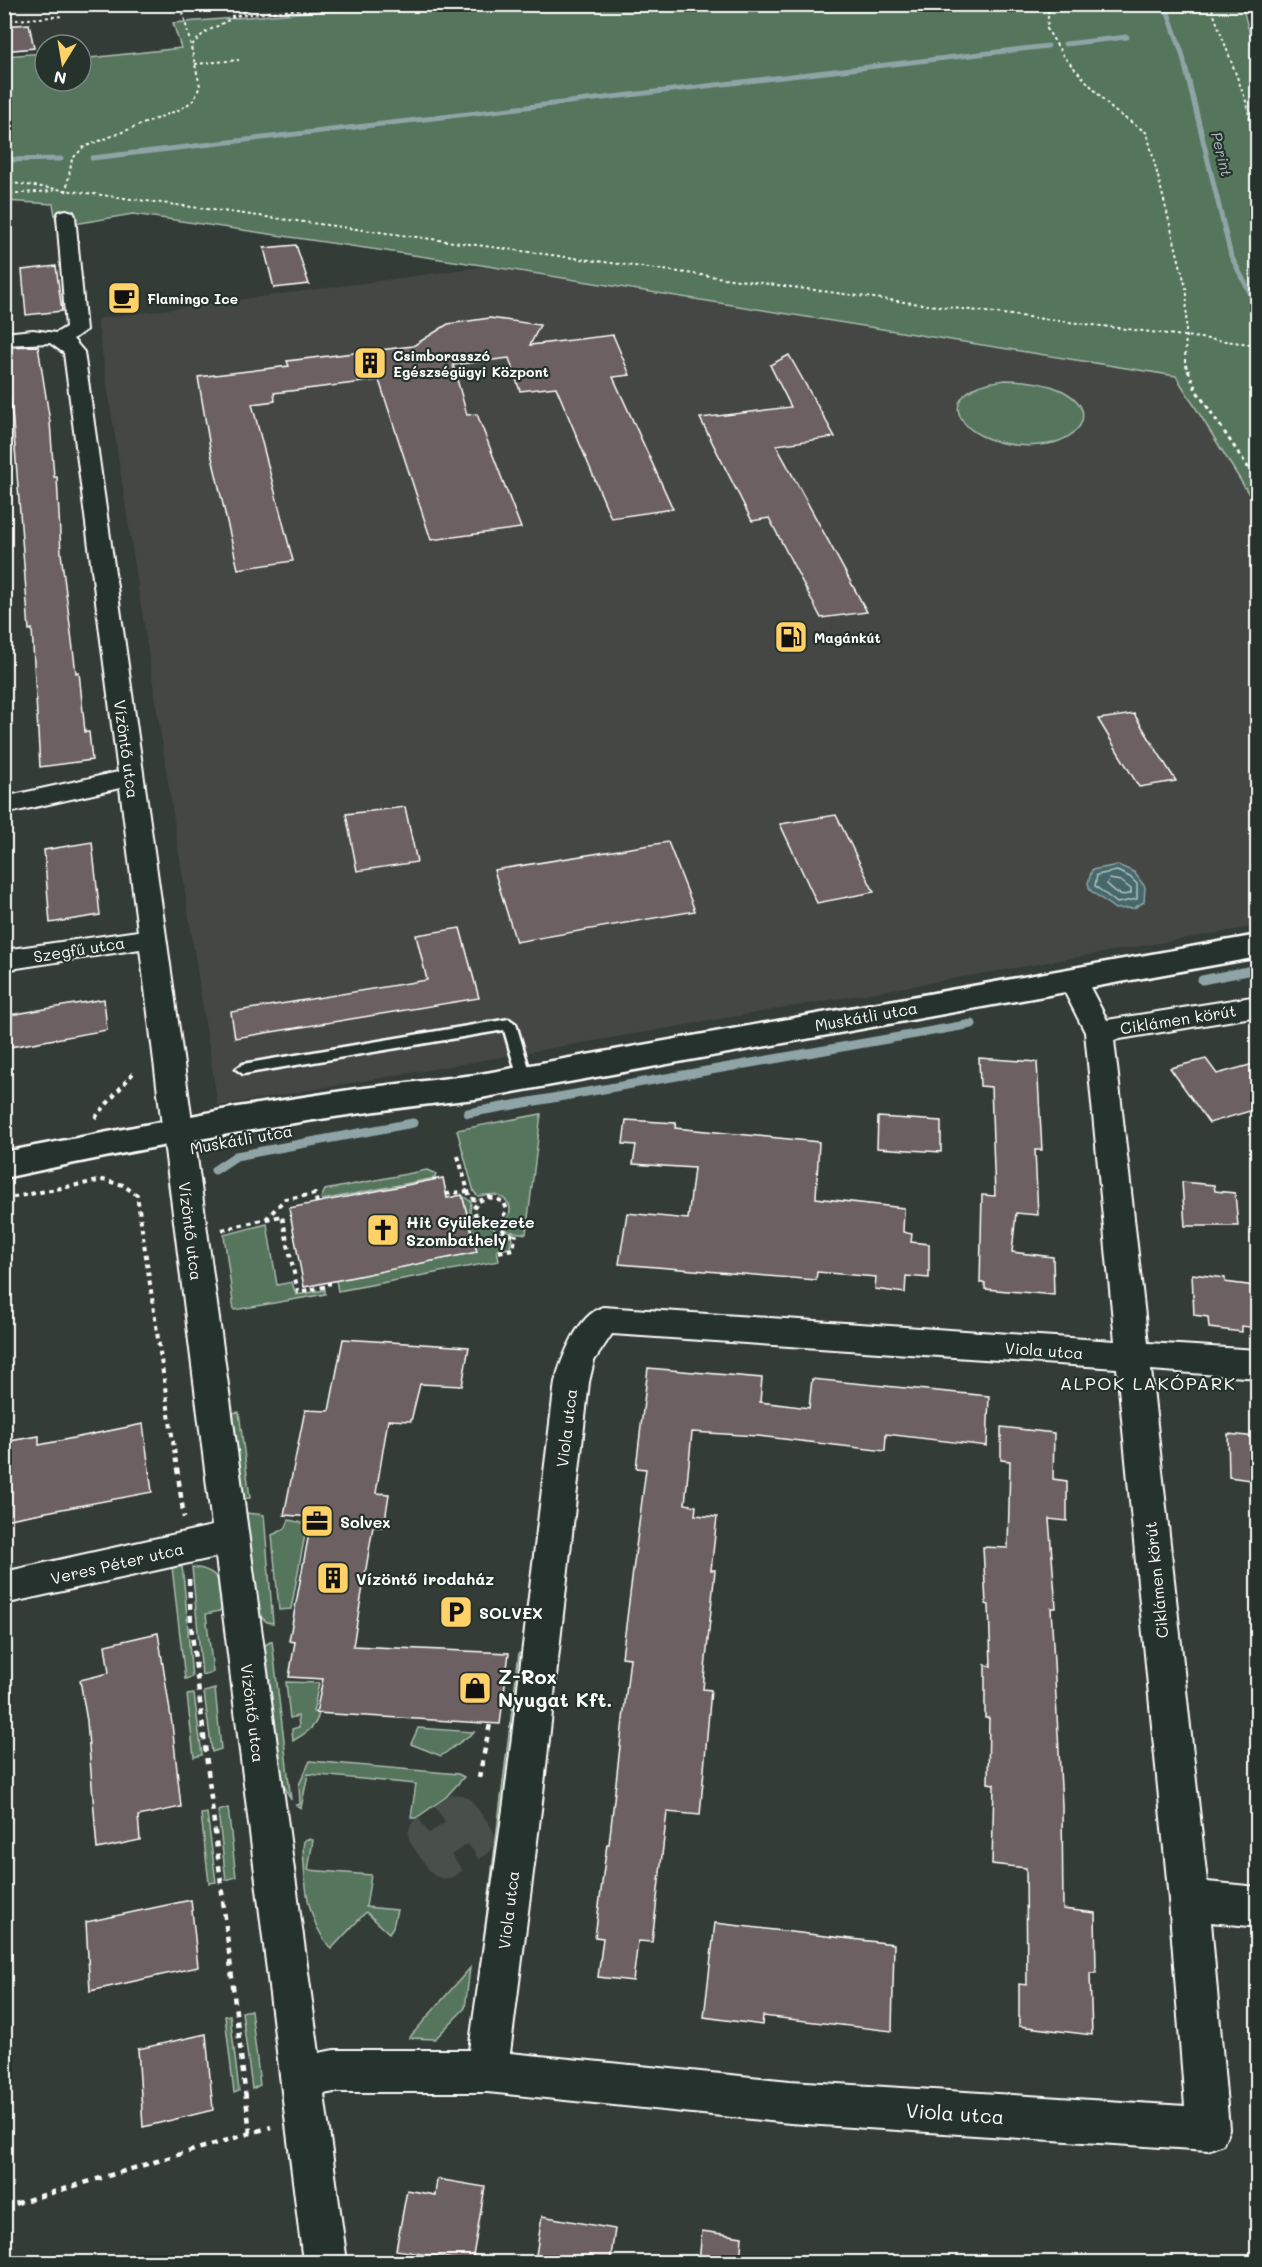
<svg xmlns="http://www.w3.org/2000/svg" width="1262" height="2267" viewBox="0 0 1262 2267" font-family="Mali,sans-serif">
	<rect width="100%" height="100%" fill="#343c38"/>
	<filter id="ink" filterUnits="userSpaceOnUse"><feTurbulence type="fractalNoise" baseFrequency=".0167" numOctaves="2"/><feDisplacementMap in="SourceGraphic" scale="12" xChannelSelector="R" yChannelSelector="G"/><feConvolveMatrix kernelMatrix="1 2 1 2 8 2 1 2 1" color-interpolation-filters="sRGB"/></filter>
	<g filter="url(#ink)">
		<path fill="#454745" d="M488 266 1177 376 1257 507V926L218 1106 97 319Z"/>
		<g fill="#55745c" stroke="#aabaae" stroke-width="1.5">
			<path d="M408 4 1242 5 1258 65 1257 507 1176 376 488 266 133 214 57 227 53 204 5 201 4 56 45 53V81H81V59L181 48 173 23Z"/>
			<path d="M1005 380C1025 380 1044 382 1063 391 1099 410 1081 438 1048 444 1029 447 1008 446 989 439 965 431 942 406 974 388 983 383 994 382 1005 380Z"/>
			<path d="M541 1114 526 1234 507 1231 499 1224C508 1220 512 1213 509 1204 501 1193 490 1194 478 1196L474 1192 457 1130Z"/>
			<path d="M427 1170 436 1174 435 1178 322 1200 321 1198 325 1190Z"/>
			<path d="M462 1195 471 1202 470 1213 477 1224 493 1226 495 1230 512 1238 510 1248 497 1250 499 1261 338 1291 336 1280 477 1252Z"/>
			<path d="M267 1224 277 1285 292 1282 296 1295 325 1290V1294L234 1310 224 1235Z"/>
			<path d="M239 1412 250 1498 244 1499 232 1413Z"/>
			<path d="M246 1513 264 1515 273 1623 267 1622 260 1616Z"/>
			<path d="M289 1520 307 1524 291 1609 279 1610 272 1535 285 1529Z"/>
			<path d="M172 1567H182C187 1603 188 1640 192 1677L185 1679Z"/>
			<path d="M192 1567C220 1570 222 1583 223 1607L219 1611 206 1614 213 1672 202 1675Z"/>
			<path d="M272 1641 291 1800 281 1779 264 1650 265 1645Z"/>
			<path d="M519 1653 525 1657 478 2008H475Z"/>
			<path d="M286 1682 319 1683 313 1712 319 1713C316 1728 305 1733 293 1741L292 1729 299 1727 298 1716 290 1718Z"/>
			<path d="M215 1689 221 1749 212 1752 204 1692Z"/>
			<path d="M194 1694 202 1755 194 1757 187 1695Z"/>
			<path d="M418 1728 474 1732 441 1756 411 1744Z"/>
			<path d="M310 1761 458 1774 464 1777 446 1797 416 1818H411L416 1784 308 1774 301 1808 296 1805 300 1804 299 1785Z"/>
			<path d="M228 1808 236 1877 226 1880 218 1811Z"/>
			<path d="M207 1813 216 1882 209 1883 201 1814Z"/>
			<path d="M307 1839 313 1840 308 1870 371 1875 366 1907 397 1910 393 1927 389 1933 366 1912 331 1949C306 1919 305 1885 303 1848L304 1841Z"/>
			<path d="M470 1968 465 2008 435 2039 409 2038Z"/>
			<path d="M251 2010 260 2085 252 2089 242 2012Z"/>
			<path d="M230 2015 239 2091 234 2093 225 2016Z"/>
		</g>
		<path fill="#45676b" stroke="#8fa4a6" stroke-width="1.5" d="M1118 865 1134 872 1145 887 1144 902 1134 908 1115 909 1090 890 1088 883 1092 870Z"/>
		<g fill="none" stroke-linecap="round" stroke-linejoin="round">
			<g stroke="#b5c2c4" stroke-width="1.5">
				<path d="M1117 871 1130 877 1137 884V899L1117 903 1095 886 1097 875Z"/>
				<path d="M1109 879 1121 881 1131 889V893C1120 898 1115 891 1107 884Z"/>
			</g>
			<g stroke="#8fa4a6" stroke-width="5">
				<path d="M1165 4 1182 53 1231 256 1258 308"/>
				<path d="M1065 44 1127 37"/>
				<path d="M92 158 1048 46"/>
				<path d="M4 160 61 159"/>
			</g>
			<g stroke="#8fa4a6" stroke-width="9">
				<path d="M1202 980 1258 969"/>
				<path d="M468 1113 972 1024"/>
				<path d="M215 1170 236 1156 413 1123"/>
			</g>
		</g>
		<g fill="#6c6164" stroke="#fff" stroke-width="1.5">
			<path d="M29 24 34 48 4 51V26Z"/>
			<path d="M296 245 309 284 274 288 264 248Z"/>
			<path d="M56 266 62 311 26 315 22 270Z"/>
			<path d="M490 318 540 325 530 345 613 335 630 375 613 377 673 509 611 518 556 387 520 391 509 358 453 365 467 415 477 414 521 528 431 540 379 380 274 393 275 401 252 404 293 561 238 569 211 453 198 377 289 366 287 361 413 346 448 324Z"/>
			<path d="M38 346 50 422 54 477H57L61 553 76 673 79 672 85 732H89L92 760 40 767 32 629 29 630 13 422 7 371H4V347Z"/>
			<path d="M789 355 835 437 776 445 867 612 821 618 769 518 752 521 700 418 791 407 770 365Z"/>
			<path d="M1134 714 1176 781 1139 787 1098 719Z"/>
			<path d="M405 807 417 862 357 871 346 814Z"/>
			<path d="M836 815 874 892 817 903 780 824Z"/>
			<path d="M92 842 100 915 50 923 44 850Z"/>
			<path d="M668 842 695 911 516 942 494 870Z"/>
			<path d="M460 928 479 998 235 1038 231 1012 427 980 416 935Z"/>
			<path d="M104 999 107 1030 4 1048V1016Z"/>
			<path d="M979 1058 1037 1062 1042 1150H1035L1038 1215 1016 1213 1012 1252 1053 1257 1054 1295 985 1289V1283H980L982 1195 995 1196 991 1087 980 1086Z"/>
			<path d="M1206 1059 1217 1074 1257 1063V1109L1209 1123 1170 1068Z"/>
			<path d="M878 1117 941 1121V1152L877 1148Z"/>
			<path d="M626 1120 676 1123 675 1128 819 1142 816 1198 904 1208 903 1232 912 1234 911 1242 929 1244V1278L906 1276 905 1293 875 1289 876 1277 817 1272 816 1280 619 1264 627 1213 688 1219 694 1168 633 1164 636 1145 623 1144Z"/>
			<path d="M443 1178 447 1198 462 1195 477 1252 304 1287 289 1208Z"/>
			<path d="M1182 1182 1214 1185 1215 1191 1235 1193 1238 1226H1185Z"/>
			<path d="M1192 1274 1225 1278V1282L1255 1286 1257 1328 1242 1326V1332L1209 1328 1208 1317 1194 1315Z"/>
			<path d="M343 1339 469 1347 462 1386 420 1384 411 1421 388 1420 376 1493 389 1494 384 1527H373L353 1646 509 1653 500 1724 316 1713 323 1679 289 1677 295 1642 289 1641 312 1517 284 1515 305 1410 329 1411Z"/>
			<path d="M648 1368 762 1378 760 1402 809 1408 812 1379 989 1396 987 1446 886 1434 885 1451 758 1436 692 1432 685 1504 696 1506 695 1515 717 1517 711 1570H715L703 1689 711 1690 700 1815 667 1812 652 1942 638 1941 633 1981 598 1977 603 1938 595 1937 607 1844H609L630 1658 622 1657 646 1469 636 1468Z"/>
			<path d="M143 1424 152 1492 4 1520V1442L39 1436V1445Z"/>
			<path d="M1001 1427 1054 1433 1053 1479 1067 1481V1521L1049 1519 1056 1608H1051L1062 1805 1063 1909 1095 1913 1096 1973H1090L1092 2035 1019 2026V1984L1027 1985 1026 1868 992 1864 994 1784 988 1783 989 1718H985V1665L991 1666 989 1605 986 1604 983 1547 1008 1548 1010 1461 1001 1460Z"/>
			<path d="M1228 1434 1257 1437V1481L1229 1477Z"/>
			<path d="M158 1633 172 1724 181 1807 138 1816 140 1840 97 1849 87 1721 80 1680 109 1673 105 1645Z"/>
			<path d="M191 1900 198 1967 90 1991 86 1922Z"/>
			<path d="M715 1923 894 1944 892 2031 763 2016 762 2025 704 2017Z"/>
			<path d="M206 2034 213 2110 143 2127 138 2049Z"/>
			<path d="M437 2179 485 2187 472 2262 396 2250 407 2190 435 2195Z"/>
			<path d="M542 2216 615 2229 610 2262H535Z"/>
			<path d="M702 2231 742 2237 740 2262H699Z"/>
		</g>
		<g fill="none" stroke-linecap="round" stroke-linejoin="round">
			<path stroke="#48504c" stroke-width="39" stroke-dasharray="39 20" stroke-linecap="butt" d="M457 1814 475 1838 445 1859 428 1834Z"/>
			<defs>
				<path id="lane" d="M509 1019 516 1024 532 1078 530 1082H520L518 1078 504 1030 243 1074 236 1069 243 1064Z"/>
				<path id="street" d="M66 210 73 212 75 216 86 330 73 339 84 352 196 1150 319 2053 334 2050H469L504 1802 555 1382C562 1357 578 1315 603 1307L1115 1341 1085 1032 1058 979 1062 972 1072 969 1082 972 1107 1020 1258 996V1016L1114 1040 1148 1343 1258 1350V1378L1151 1370 1207 1882 1258 1887V1927L1211 1922 1229 2129 1223 2144 1208 2150 790 2123 487 2092H334L324 2094 347 2262H303L216 1557 4 1604V1572L212 1526 140 949 4 970V950L138 931 120 788 4 814V797L118 772 64 353 50 343 4 345V333L33 330 56 333 66 327 57 216 59 212ZM612 1334 1117 1368 1169 1900 1185 2106 790 2081 510 2053 542 1802 589 1382 594 1361Z"/>
				<path id="secondary" d="M1258 935V957L475 1099C316 1116 160 1144 4 1178V1152L238 1107 356 1089 475 1075Z"/>
			</defs>
			<use href="#lane" stroke="#fff" stroke-width="5"/>
			<use href="#street" stroke="#fff" stroke-width="4"/>
			<use href="#secondary" stroke="#fff" stroke-width="5"/>
			<g stroke="#fff" stroke-width="2" stroke-dasharray="3 3" stroke-linecap="butt">
				<path d="M1049 4 1047 29 1064 57 1113 110 1147 133 1187 292 1185 363 1189 372"/>
				<path d="M1210 4 1247 104 1258 165"/>
				<path d="M231 16 357 4"/>
				<path d="M4 21 63 16"/>
				<path d="M192 45 204 33 259 4"/>
				<path d="M195 64 239 60"/>
				<path d="M4 182 904 302 1258 345"/>
				<path d="M66 192 72 159 84 147 181 109 194 100 200 86 183 12"/>
				<path d="M4 194 54 191"/>
			</g>
			<path stroke="#fff" stroke-width="3" stroke-dasharray="4 4" stroke-linecap="butt" d="M1188 370 1196 390 1258 482"/>
			<g stroke="#fff" stroke-width="4" stroke-dasharray="4.5 4.5" stroke-linecap="butt">
				<path d="M95 1118 134 1072"/>
				<path d="M458 1156 470 1198 479 1201"/>
				<path d="M446 1194 468 1191"/>
				<path d="M489 1197 504 1202 507 1210 500 1221C486 1223 478 1224 473 1209L479 1201Z"/>
				<path d="M4 1199 103 1180 123 1185 137 1195 177 1469"/>
				<path d="M266 1219 282 1216 298 1292 329 1286V1282"/>
				<path d="M496 1223 498 1228 516 1237"/>
				<path d="M222 1230 266 1219 285 1199 315 1194 317 1203"/>
				<path d="M499 1252 513 1249 516 1234"/>
			</g>
			<g stroke="#fff" stroke-width="4.5" stroke-dasharray="6 6" stroke-linecap="butt">
				<path d="M177 1468 184 1518"/>
				<path d="M189 1579 191 1625 250 2133"/>
				<path d="M479 1778 490 1724"/>
				<path d="M4 2207 271 2127"/>
			</g>
			<use href="#lane" fill="#26332d" fill-rule="evenodd"/>
			<use href="#street" fill="#26332d" fill-rule="evenodd"/>
			<use href="#secondary" fill="#26332d" fill-rule="evenodd"/>
		</g>
	</g>
	<defs>
		<symbol id="cafe-square" viewBox="-11 -11 22 22"><rect x="-9" y="-9" width="18" height="18" rx="4" fill="#ffd166" stroke="#26332d"/><path d="M-5.5-4.5H6V0H3Q3 3.5 0 3.5H-2.5Q-5.5 3.5-5.5 0ZM3-3.2v2h1.7v-2ZM-6 4.5H4V6H-6Z" fill="#111"/></symbol>
		<symbol id="building-square" viewBox="-11 -11 22 22"><rect x="-9" y="-9" width="18" height="18" rx="4" fill="#ffd166" stroke="#26332d"/><path d="M-4-6H4V6H1V3H-1V6H-4ZM-2.5-4.3h1.7v1.8h-1.7ZM.8-4.3h1.7v1.8H.8ZM-2.5-1h1.7V.8h-1.7ZM.8-1h1.7V.8H.8Z" fill="#111"/></symbol>
		<symbol id="fuel-square" viewBox="-11 -11 22 22"><rect x="-9" y="-9" width="18" height="18" rx="4" fill="#ffd166" stroke="#26332d"/><path d="M-5.5-6h7V0h2V4h1.3V-2.5L3-4.5l.8-.8L6-3V5H2.5V1h-1V6h-7ZM-4.2-4.7v3.2H.2V-4.7Z" fill="#111"/></symbol>
		<symbol id="church-square" viewBox="-11 -11 22 22"><rect x="-9" y="-9" width="18" height="18" rx="4" fill="#ffd166" stroke="#26332d"/><path d="M-1.2-6h2.4v3.5h3.3v2.4h-3.3V6h-2.4V-.1h-3.3v-2.4h3.3Z" fill="#111"/></symbol>
		<symbol id="office-square" viewBox="-11 -11 22 22"><rect x="-9" y="-9" width="18" height="18" rx="4" fill="#ffd166" stroke="#26332d"/><path d="M-6-3h4V-5.5h4V-3h4V5H-6ZM-1-4.5V-3h2v-1.5ZM-6 0V1H6V0Z" fill="#111"/></symbol>
		<symbol id="parking-square" viewBox="-11 -11 22 22"><rect x="-9" y="-9" width="18" height="18" rx="4" fill="#ffd166" stroke="#26332d"/><path d="M-3.5-5.5H1a3.5 3.5 0 0 1 0 7H-1V5.5H-3.5ZM-1-3.4V-.6H.8a1.4 1.4 0 0 0 0-2.8Z" fill="#111"/></symbol>
		<symbol id="shop-square" viewBox="-11 -11 22 22"><rect x="-9" y="-9" width="18" height="18" rx="4" fill="#ffd166" stroke="#26332d"/><path d="M-5-2.5h2.3a2.7 3.5 0 0 1 5.4 0H5L5.5 6h-11ZM-1.5-2.5h3a1.5 2.3 0 0 0-3 0Z" fill="#111"/></symbol>
	</defs>
	<g fill-rule="evenodd">
		<use href="#cafe-square" x="105" y="279" width="38" height="38"/>
		<use href="#building-square" x="351" y="344" width="38" height="38"/>
		<use href="#fuel-square" x="772" y="618" width="38" height="38"/>
		<use href="#church-square" x="364" y="1211" width="38" height="38"/>
		<use href="#office-square" x="298" y="1502" width="38" height="38"/>
		<use href="#building-square" x="314" y="1559" width="38" height="38"/>
		<use href="#parking-square" x="437" y="1593" width="38" height="38"/>
		<use href="#shop-square" x="456" y="1669" width="38" height="38"/>
	</g>
	<g text-anchor="middle" dominant-baseline="central" stroke-width="4.5" stroke-linejoin="round" paint-order="stroke">
		<g font-size="14" font-weight="bold" fill="#fff" stroke="#26332d" text-anchor="start">
			<text x="147" y="298">Flamingo Ice</text>
			<text x="393" y="355">Csimborasszó<tspan x="393" dy="16">Egészségügyi Központ</tspan></text>
			<text x="814" y="637">Magánkút</text>
		</g>
		<g font-size="15" font-style="italic" fill="#abbbbc" stroke="#26332d">
			<text transform="translate(1222 154) rotate(76)">Perint</text>
		</g>
		<g font-size="16" fill="#fff" stroke="#26332d">
			<text transform="translate(127 749) rotate(82)">Vízöntő utca</text>
			<text transform="translate(79 949) rotate(-9)">Szegfű utca</text>
			<text transform="translate(866 1016) rotate(-10)">Muskátli utca</text>
			<text transform="translate(1178 1019) rotate(-9)">Ciklámen körút</text>
			<text transform="translate(241 1139) rotate(-10)">Muskátli utca</text>
			<text transform="translate(191 1231) rotate(83)">Vízöntő utca</text>
			<text transform="translate(1044 1350) rotate(4)">Viola utca</text>
			<text transform="translate(566 1428) rotate(-83)">Viola utca</text>
			<text transform="translate(117 1563) rotate(-13)">Veres Péter utca</text>
			<text transform="translate(1156 1580) rotate(-96)">Ciklámen körút</text>
			<text transform="translate(253 1713) rotate(83)">Vízöntő utca</text>
			<text transform="translate(508 1910) rotate(-83)">Viola utca</text>
		</g>
		<g font-size="16" font-weight="bold" fill="#fff" stroke="#26332d" text-anchor="start">
			<text x="406" y="1221">Hit Gyülekezete<tspan x="406" dy="18">Szombathely</tspan></text>
			<text x="340" y="1521">Solvex</text>
			<text x="356" y="1578">Vízöntő irodaház</text>
			<text x="479" y="1612">SOLVEX</text>
		</g>
		<g font-size="18" letter-spacing="1.5" fill="#fff" stroke="#26332d">
			<text x="1148" y="1383">ALPOK LAKÓPARK</text>
		</g>
		<g font-size="20" font-weight="bold" fill="#fff" stroke="#26332d" text-anchor="start">
			<text x="498" y="1676">Z-Rox<tspan x="498" dy="23">Nyugat Kft.</tspan></text>
		</g>
		<g font-size="20" fill="#fff" stroke="#26332d">
			<text transform="translate(955 2113) rotate(4)">Viola utca</text>
		</g>
	</g>
	<rect width="1262" height="2267" fill="none" stroke="#26332d" stroke-width="24"/>
	<rect x="12" y="12" width="1238" height="2243" fill="none" stroke="#fff" stroke-width="2" filter="url(#ink)"/>
	<g transform="translate(63 63) rotate(191)"><circle r="28" fill="#26332d" stroke="#7d8581" stroke-width="1.5"/>
	<path d="M0-4.5L10 22L0 15L-10 22Z" fill="#ffd166"/>
	<text y="-9" font-size="16" font-weight="bold" text-anchor="middle" fill="#ffffff">N</text>
	</g>
</svg>
